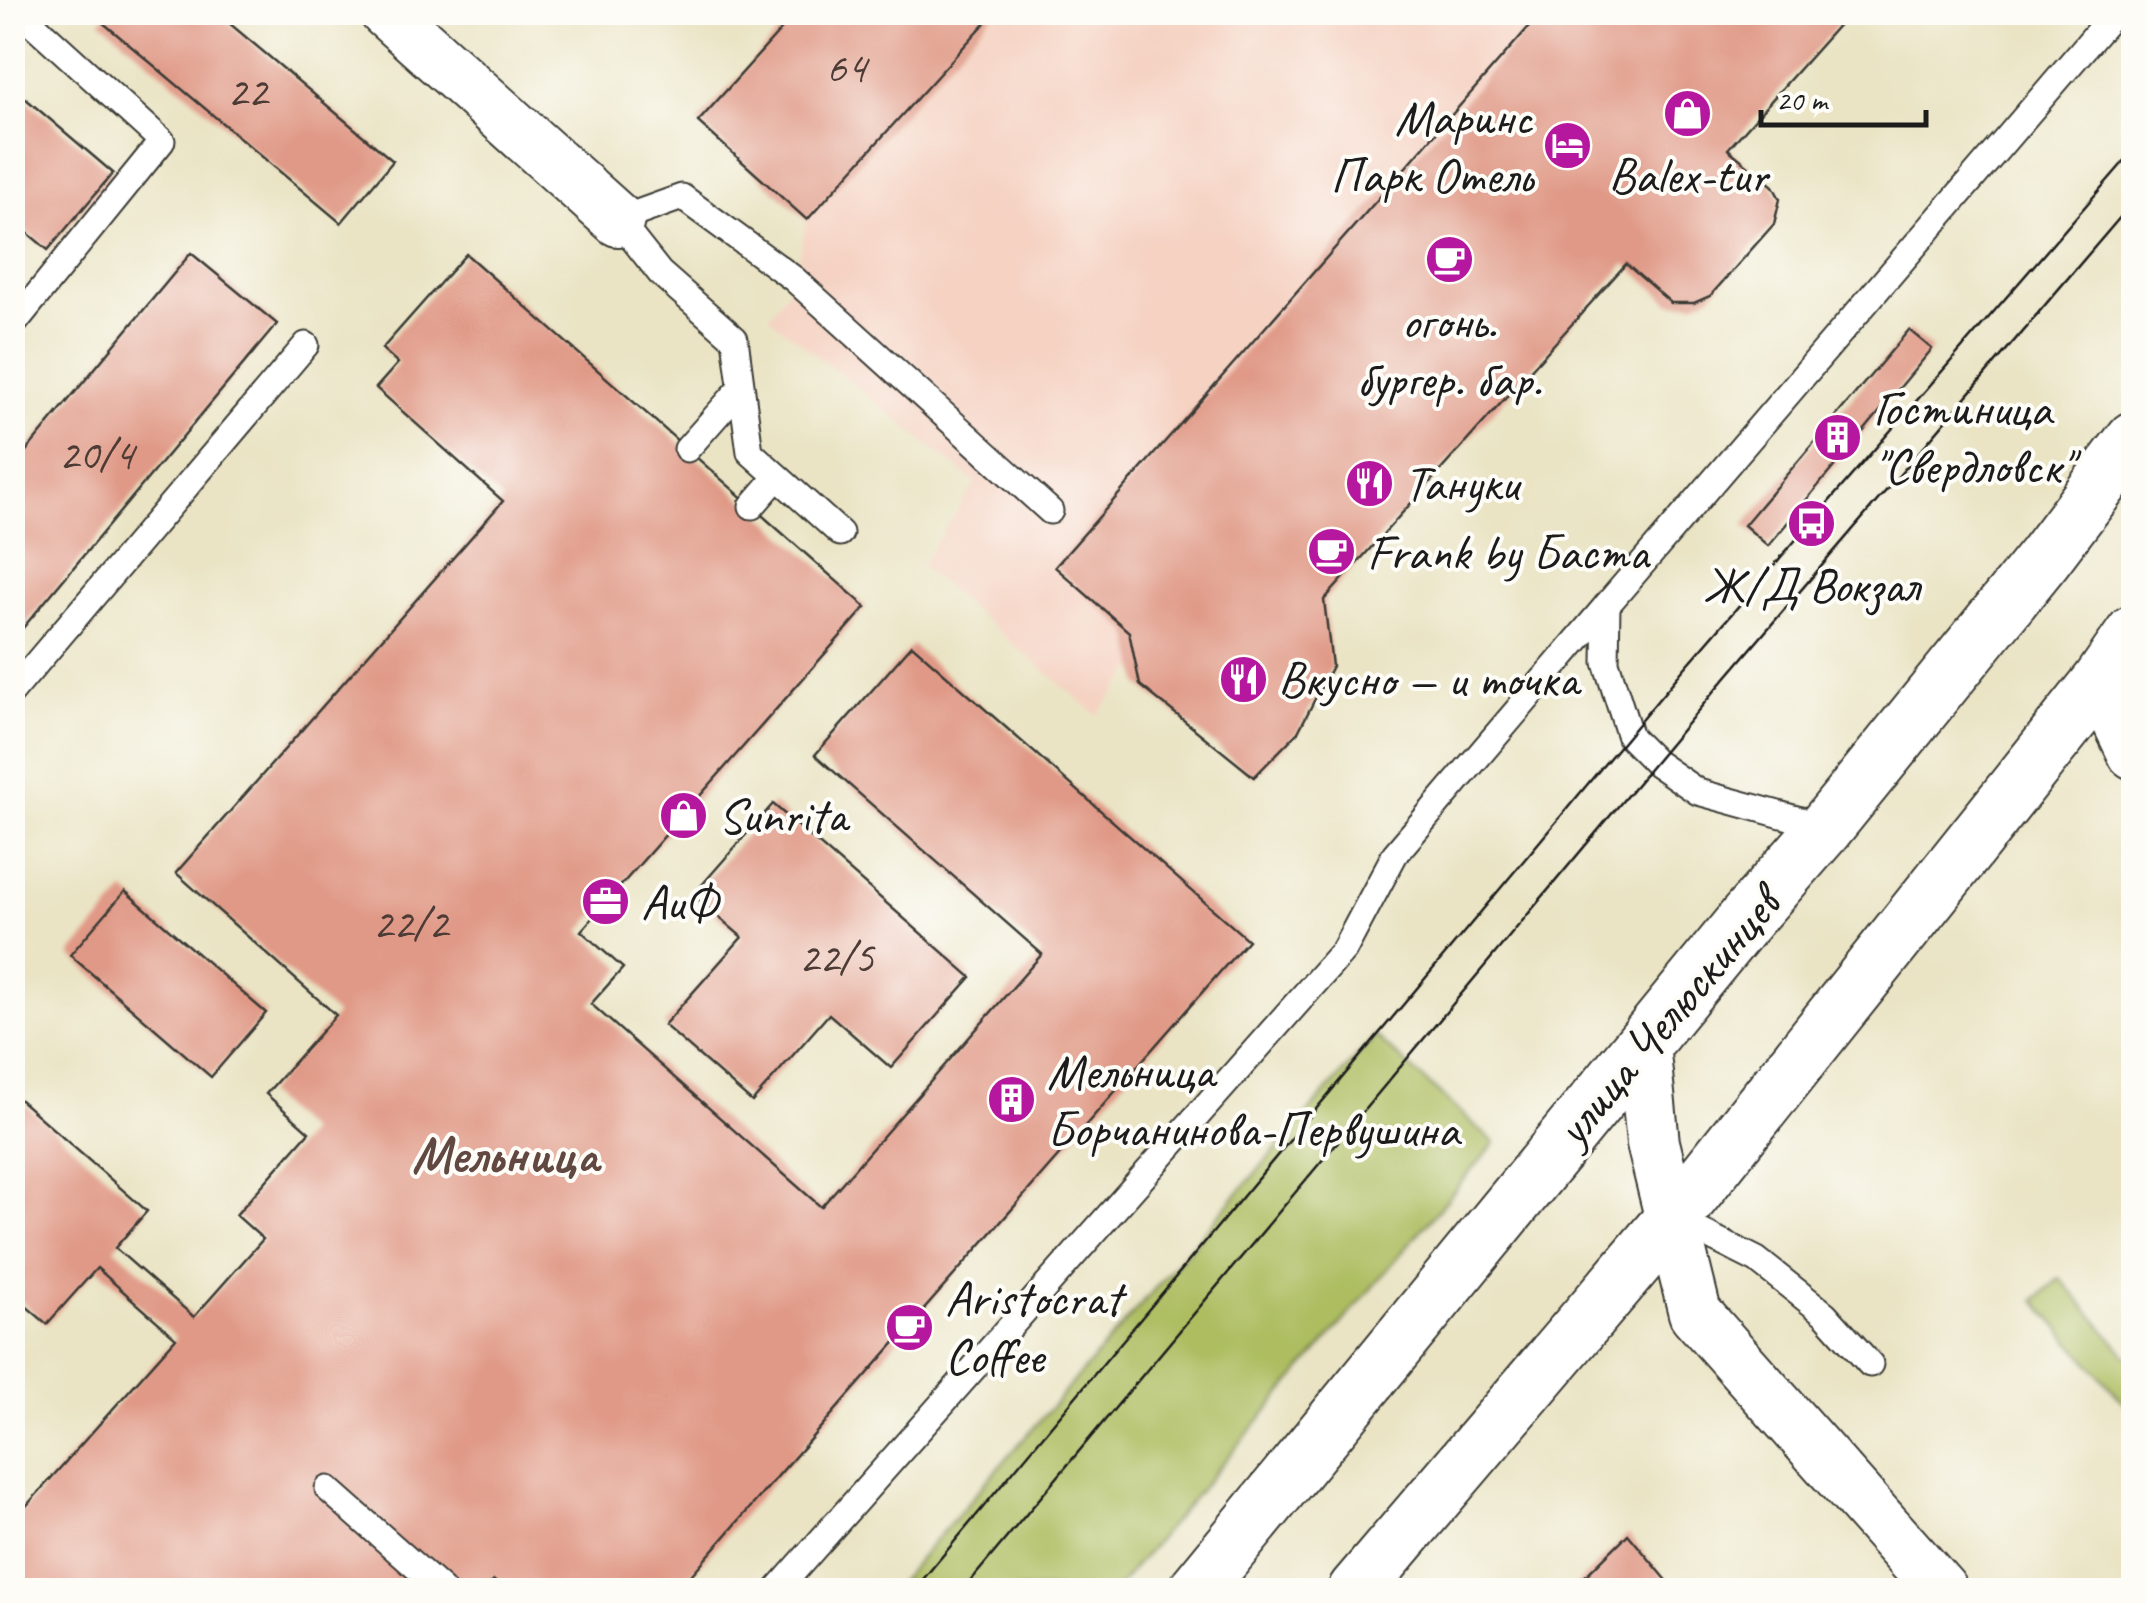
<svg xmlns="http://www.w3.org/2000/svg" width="2146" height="1603" viewBox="0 0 2146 1603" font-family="Caveat,sans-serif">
	<rect width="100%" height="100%" fill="#fdfcf7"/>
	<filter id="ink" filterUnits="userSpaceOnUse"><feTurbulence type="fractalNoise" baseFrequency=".01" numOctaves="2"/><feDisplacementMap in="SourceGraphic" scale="20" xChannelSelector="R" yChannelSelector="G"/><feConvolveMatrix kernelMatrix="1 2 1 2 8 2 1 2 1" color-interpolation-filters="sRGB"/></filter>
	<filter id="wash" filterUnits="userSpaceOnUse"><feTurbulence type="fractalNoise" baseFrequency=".0048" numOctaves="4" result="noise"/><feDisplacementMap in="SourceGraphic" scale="40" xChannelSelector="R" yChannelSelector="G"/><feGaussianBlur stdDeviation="2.25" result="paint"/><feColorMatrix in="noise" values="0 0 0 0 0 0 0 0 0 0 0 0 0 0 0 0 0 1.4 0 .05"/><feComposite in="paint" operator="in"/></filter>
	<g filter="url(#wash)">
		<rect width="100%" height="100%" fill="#eae4c5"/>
		<path fill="#f5d2c2" d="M995 13H1705L1149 650 1097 715 921 566 976 483 769 317 794 279 807 220Z"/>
		<g fill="#adbd60" stroke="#646c3e" stroke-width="2.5">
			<path d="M1375 1036 1495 1143 1115 1590H892Z"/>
			<path d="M2060 1278 2133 1363V1414L2035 1300Z"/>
		</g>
		<g id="blocks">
			<g fill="#e09986">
				<path d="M108 12H216L393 161 341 223 101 21Z"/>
				<path d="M797 12H995L807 220 698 122Z"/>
				<path d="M1542 12H1850L1728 149 1773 186 1780 199 1774 224 1710 296 1694 303H1671L1626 264 1324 600 1332 666 1298 732 1254 777 1140 685 1129 632 1055 567Z"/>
				<path d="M12 87 113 173 48 250 12 220Z"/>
				<path d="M191 253 277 324 12 641V468Z"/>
				<path d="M466 254 866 607 581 931 623 968 591 1004 821 1207 1042 954 815 755 912 645 1248 940 678 1590H505L494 1581 484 1590H12V1522L176 1338 97 1268 47 1324 12 1294V1093L147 1211 115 1248 194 1317 263 1239 236 1215 309 1132 266 1094 336 1015 176 873 503 501 376 388 398 363 382 349Z"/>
				<path d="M1909 330 1932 349 1768 546 1744 525Z"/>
				<path d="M773 804 971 977 891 1068 829 1014 752 1102 664 1025 742 937 693 895Z"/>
				<path d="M125 891 266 1013 211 1077 70 955Z"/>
				<path d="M1628 1534 1675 1590H1571Z"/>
			</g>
		</g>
	</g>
	<g filter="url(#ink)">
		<use href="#blocks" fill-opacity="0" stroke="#3b3a35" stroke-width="2.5"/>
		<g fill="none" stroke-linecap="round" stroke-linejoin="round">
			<defs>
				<g id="lane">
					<path d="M12 326 162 141 20 12"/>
					<path d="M687 449 740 389"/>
					<path d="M752 506 777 477"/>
					<path d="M840 533 750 452 735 339 660 273 618 220 682 197 794 279 1050 511"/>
					<path d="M12 692 306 345"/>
					<path d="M1826 827 1698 792 1656 763 1630 737 1606 662 1607 605 2115 12"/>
					<path d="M1673 1218 1757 1260 1825 1314 1870 1364"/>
					<path d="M328 1489 442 1590"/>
					<path d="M777 1590 1344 950 1395 854 1607 605"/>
				</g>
				<g id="street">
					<path d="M386 12 618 220"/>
					<path d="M2100 682 2134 753"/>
					<path d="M1643 1044 1653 1143 1695 1313 1941 1590"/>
				</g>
				<g id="primary">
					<path d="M1196 1590 1748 916 1826 827 2044 558 2134 439"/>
					<path d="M1356 1590 1673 1218 2100 682 2134 633"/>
				</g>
			</defs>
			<use href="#lane" stroke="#3b3a35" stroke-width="29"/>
			<use href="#street" stroke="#3b3a35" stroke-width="56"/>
			<use href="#primary" stroke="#3b3a35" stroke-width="59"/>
			<use href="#lane" stroke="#fff" stroke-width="25"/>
			<use href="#street" stroke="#fff" stroke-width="52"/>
			<use href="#primary" stroke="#fff" stroke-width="55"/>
			<g stroke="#1c1c1c" stroke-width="2.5">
				<path d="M914 1590 1683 670 2134 150"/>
				<path d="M963 1590 1712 694 2134 201"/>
			</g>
		</g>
	</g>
	<defs>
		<symbol id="shop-disc" viewBox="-11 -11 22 22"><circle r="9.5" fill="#b5179e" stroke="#fdfcf7"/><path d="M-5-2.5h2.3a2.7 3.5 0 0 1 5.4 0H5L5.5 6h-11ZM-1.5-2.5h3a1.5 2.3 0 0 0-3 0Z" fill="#fff"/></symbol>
		<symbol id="hotel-disc" viewBox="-11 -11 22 22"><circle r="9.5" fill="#b5179e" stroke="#fdfcf7"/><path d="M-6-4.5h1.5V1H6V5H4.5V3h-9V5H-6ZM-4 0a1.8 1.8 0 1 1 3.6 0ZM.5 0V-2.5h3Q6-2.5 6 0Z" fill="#fff"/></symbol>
		<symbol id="cafe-disc" viewBox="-11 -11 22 22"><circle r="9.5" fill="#b5179e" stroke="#fdfcf7"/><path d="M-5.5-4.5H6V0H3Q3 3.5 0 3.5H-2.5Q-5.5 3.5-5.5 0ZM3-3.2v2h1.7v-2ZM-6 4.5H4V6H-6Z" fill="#fff"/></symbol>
		<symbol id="building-disc" viewBox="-11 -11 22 22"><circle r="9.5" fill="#b5179e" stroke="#fdfcf7"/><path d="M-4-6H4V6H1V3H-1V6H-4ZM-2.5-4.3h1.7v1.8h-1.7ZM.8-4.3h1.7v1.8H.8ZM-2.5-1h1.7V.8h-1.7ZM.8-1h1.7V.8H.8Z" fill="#fff"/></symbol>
		<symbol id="restaurant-disc" viewBox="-11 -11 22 22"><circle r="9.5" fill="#b5179e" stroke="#fdfcf7"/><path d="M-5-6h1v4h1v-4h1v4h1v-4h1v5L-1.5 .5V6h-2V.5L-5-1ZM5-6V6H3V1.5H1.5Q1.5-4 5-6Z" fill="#fff"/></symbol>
		<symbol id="bus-disc" viewBox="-11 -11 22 22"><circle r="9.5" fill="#b5179e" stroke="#fdfcf7"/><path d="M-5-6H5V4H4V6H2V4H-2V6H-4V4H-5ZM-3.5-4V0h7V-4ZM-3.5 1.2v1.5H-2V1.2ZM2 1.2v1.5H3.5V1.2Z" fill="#fff"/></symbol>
		<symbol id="office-disc" viewBox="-11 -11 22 22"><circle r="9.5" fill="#b5179e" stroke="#fdfcf7"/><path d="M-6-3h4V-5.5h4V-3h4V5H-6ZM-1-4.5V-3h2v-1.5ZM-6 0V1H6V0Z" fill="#fff"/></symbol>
	</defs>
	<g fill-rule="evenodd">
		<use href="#shop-disc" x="1660" y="86" width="55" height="55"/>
		<use href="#hotel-disc" x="1540" y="118" width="55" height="55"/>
		<use href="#cafe-disc" x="1422" y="232" width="55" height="55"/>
		<use href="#building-disc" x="1810" y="410" width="55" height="55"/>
		<use href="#restaurant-disc" x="1342" y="456" width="55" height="55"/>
		<use href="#bus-disc" x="1784" y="496" width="55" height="55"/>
		<use href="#cafe-disc" x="1304" y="524" width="55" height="55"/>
		<use href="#restaurant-disc" x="1216" y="652" width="55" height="55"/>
		<use href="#shop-disc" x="656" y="788" width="55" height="55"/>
		<use href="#office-disc" x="578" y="874" width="55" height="55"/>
		<use href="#building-disc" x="984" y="1072" width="55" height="55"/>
		<use href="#cafe-disc" x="882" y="1300" width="55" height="55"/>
	</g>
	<g text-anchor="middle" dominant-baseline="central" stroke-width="8" stroke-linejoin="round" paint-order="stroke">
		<g font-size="45" fill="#4d3b36">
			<text x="846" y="67">64</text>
			<text x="247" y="91">22</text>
			<text x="96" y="454">20/4</text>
			<text x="410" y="923">22/2</text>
			<text x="836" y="957">22/5</text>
		</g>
		<g font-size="50" fill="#1c1c1c" stroke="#fdfcf7" text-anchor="start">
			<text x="1532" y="117" text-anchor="end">Маринс<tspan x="1532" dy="58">Парк Отель</tspan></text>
			<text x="1688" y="175" text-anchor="middle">Balex-tur</text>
			<text x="1449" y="321" text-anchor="middle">огонь.<tspan x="1449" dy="58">бургер. бар.</tspan></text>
			<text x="1873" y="408">Гостиница<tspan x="1873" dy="58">"Свердловск"</tspan></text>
			<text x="1404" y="483">Тануки</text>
			<text x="1367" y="552">Frank by Баста</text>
			<text x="1811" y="585" text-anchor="middle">Ж/Д Вокзал</text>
			<text x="1278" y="679">Вкусно — и точка</text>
			<text x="718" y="815">Sunrita</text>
			<text x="641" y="902">АиФ</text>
			<text x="1047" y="1071">Мельница<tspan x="1047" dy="58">Борчанинова-Первушина</tspan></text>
			<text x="945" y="1298">Aristocrat<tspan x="945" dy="58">Coffee</tspan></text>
		</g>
		<g font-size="50" fill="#1c1c1c" stroke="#fdfcf7">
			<text transform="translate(1667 1017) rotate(-50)">улица Челюскинцев</text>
		</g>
		<g font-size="52" font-weight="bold" fill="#614841" stroke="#fdfcf7">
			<text x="505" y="1155">Мельница</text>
		</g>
	</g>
	<rect width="2146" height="1603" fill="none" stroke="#fdfcf7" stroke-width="50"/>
	<path d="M1761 110v15h165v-15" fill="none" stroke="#1c1c1c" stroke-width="5"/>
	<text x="1776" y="110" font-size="30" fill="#1c1c1c" stroke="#fdfcf7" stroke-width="8" paint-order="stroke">20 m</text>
</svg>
